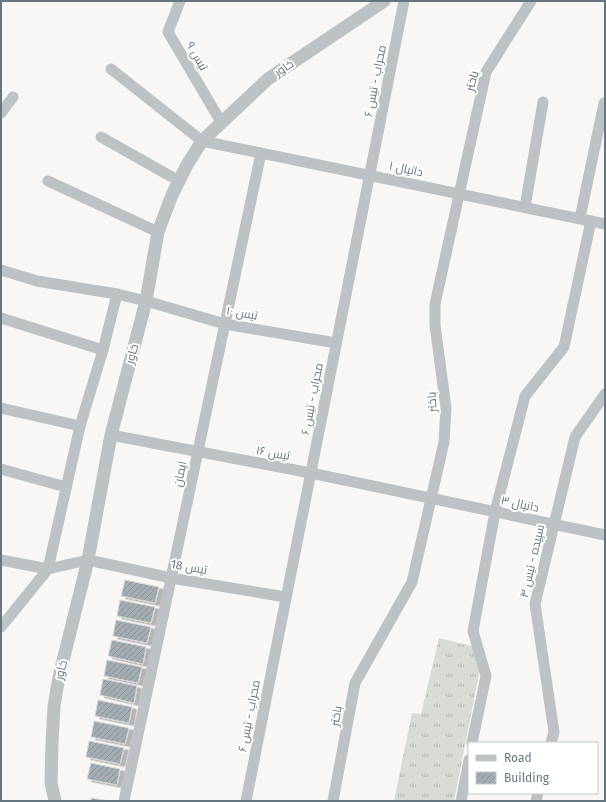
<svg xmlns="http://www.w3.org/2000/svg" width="606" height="802" viewBox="0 0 606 802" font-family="'Fira Sans',Cairo,sans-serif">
	<defs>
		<pattern id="grass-tufts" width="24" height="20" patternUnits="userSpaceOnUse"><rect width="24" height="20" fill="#d8dcd5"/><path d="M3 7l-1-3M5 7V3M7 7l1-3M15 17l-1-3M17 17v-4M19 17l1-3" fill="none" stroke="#b3b7b2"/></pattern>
		<pattern id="building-hatch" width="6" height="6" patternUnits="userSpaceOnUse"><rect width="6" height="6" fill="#a4aeb2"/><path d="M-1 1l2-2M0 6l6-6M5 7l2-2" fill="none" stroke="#899296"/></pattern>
		<filter id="shadow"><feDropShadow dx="4.5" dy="2.5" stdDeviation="0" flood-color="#0004"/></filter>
	</defs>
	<rect width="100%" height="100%" fill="#f8f7f5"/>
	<path fill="url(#grass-tufts)" d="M439 638 484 649 454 801H394L412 713 421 714Z"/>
	<g fill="url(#building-hatch)" stroke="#d9d9d8" filter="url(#shadow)">
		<path d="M125 580 159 587 155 603 121 596Z"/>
		<path d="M120 600 155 607 151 623 117 616Z"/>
		<path d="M116 620 151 627 147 643 113 636Z"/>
		<path d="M112 640 146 647 143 664 108 656Z"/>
		<path d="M107 660 142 667 138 683 104 676Z"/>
		<path d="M103 679 137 686 134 703 100 695Z"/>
		<path d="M98 700 132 707 129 723 95 716Z"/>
		<path d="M94 721 129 728 125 744 91 737Z"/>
		<path d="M89 741 124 748 120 764 86 757Z"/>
		<path d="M91 763 120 769 117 785 87 779Z"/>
		<path d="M91 798 110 801H91Z"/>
	</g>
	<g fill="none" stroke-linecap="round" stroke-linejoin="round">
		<g stroke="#bdc2c5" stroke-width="11">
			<path d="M180 1 168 32 221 122"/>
			<path d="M111 69 202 141 605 224"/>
			<path d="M1 113 13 97"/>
			<path d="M101 137 179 181"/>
			<path d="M48 181 158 232"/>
			<path d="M525 207 543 102"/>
			<path d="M580 218 604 103"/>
			<path d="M1 270 37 281 117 294 146 301 225 324 336 343"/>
			<path d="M1 318 103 350"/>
			<path d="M1 408 80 426"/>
			<path d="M111 435 311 473 605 535"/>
			<path d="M1 469 66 487"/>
			<path d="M1 560 48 569 88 560 171 578 286 597"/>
			<path d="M1 627 48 569 80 426 103 350 117 294"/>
			<path d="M472 743 486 676 473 631 495 512 525 396 564 347 591 221"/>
			<path d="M551 743 554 732 535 604 575 437 605 394"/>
			<path d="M124 801 261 153"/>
			<path d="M246 801 404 1"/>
			<path d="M333 801 355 683 412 582 444 442 446 408 435 325V304L486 72 531 1"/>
			<path d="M461 801 469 760"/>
			<path d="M536 801 538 793"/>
		</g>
		<path stroke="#bdc2c5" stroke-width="13" d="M55 801 51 783 52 743 54 706 59 677 88 560 111 435 146 301 158 232 172 195 187 165 202 141 268 79 384 1"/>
	</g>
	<g text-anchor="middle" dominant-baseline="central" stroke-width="4" stroke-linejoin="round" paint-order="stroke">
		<g font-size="12" fill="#65767e" stroke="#fff">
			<text transform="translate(197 56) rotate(60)">تیس ۹</text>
			<text transform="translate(284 68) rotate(-34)">خاور</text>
			<text transform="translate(375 81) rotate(-79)">محراب - تیس ۶</text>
			<text transform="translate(472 81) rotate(-75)">باختر</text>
			<text transform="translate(406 169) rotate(12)">دانیال ۱</text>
			<text transform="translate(242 313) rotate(10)">تیس ۱۰</text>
			<text transform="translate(132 354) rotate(-75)">خاور</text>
			<text transform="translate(312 399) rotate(-79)">محراب - تیس ۶</text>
			<text transform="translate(432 402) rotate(-93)">باختر</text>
			<text transform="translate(273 453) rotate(10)">تیس ۱۶</text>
			<text transform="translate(180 474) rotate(-78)">ایمان</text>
			<text transform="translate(520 504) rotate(12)">دانیال ۳</text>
			<text transform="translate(532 561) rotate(-77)">سپیده - تیس ۴</text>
			<text transform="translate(189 567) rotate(10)">تیس 18</text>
			<text transform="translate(61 670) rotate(-77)">خاور</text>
			<text transform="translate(249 716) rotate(-79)">محراب - تیس ۶</text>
			<text transform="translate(336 716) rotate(-80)">باختر</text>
		</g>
	</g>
	<rect width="606" height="802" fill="none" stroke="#65767e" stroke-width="4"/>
	<rect x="468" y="742" width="130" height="52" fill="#ffffff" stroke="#c1c8cb"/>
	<rect x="476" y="755" width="20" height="6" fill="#bdc2c5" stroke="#c1c8cb"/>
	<text x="504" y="762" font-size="12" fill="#65767e">Road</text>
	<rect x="476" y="772" width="20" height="12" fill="url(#building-hatch)" stroke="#c1c8cb"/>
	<text x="504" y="782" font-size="12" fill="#65767e">Building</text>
</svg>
